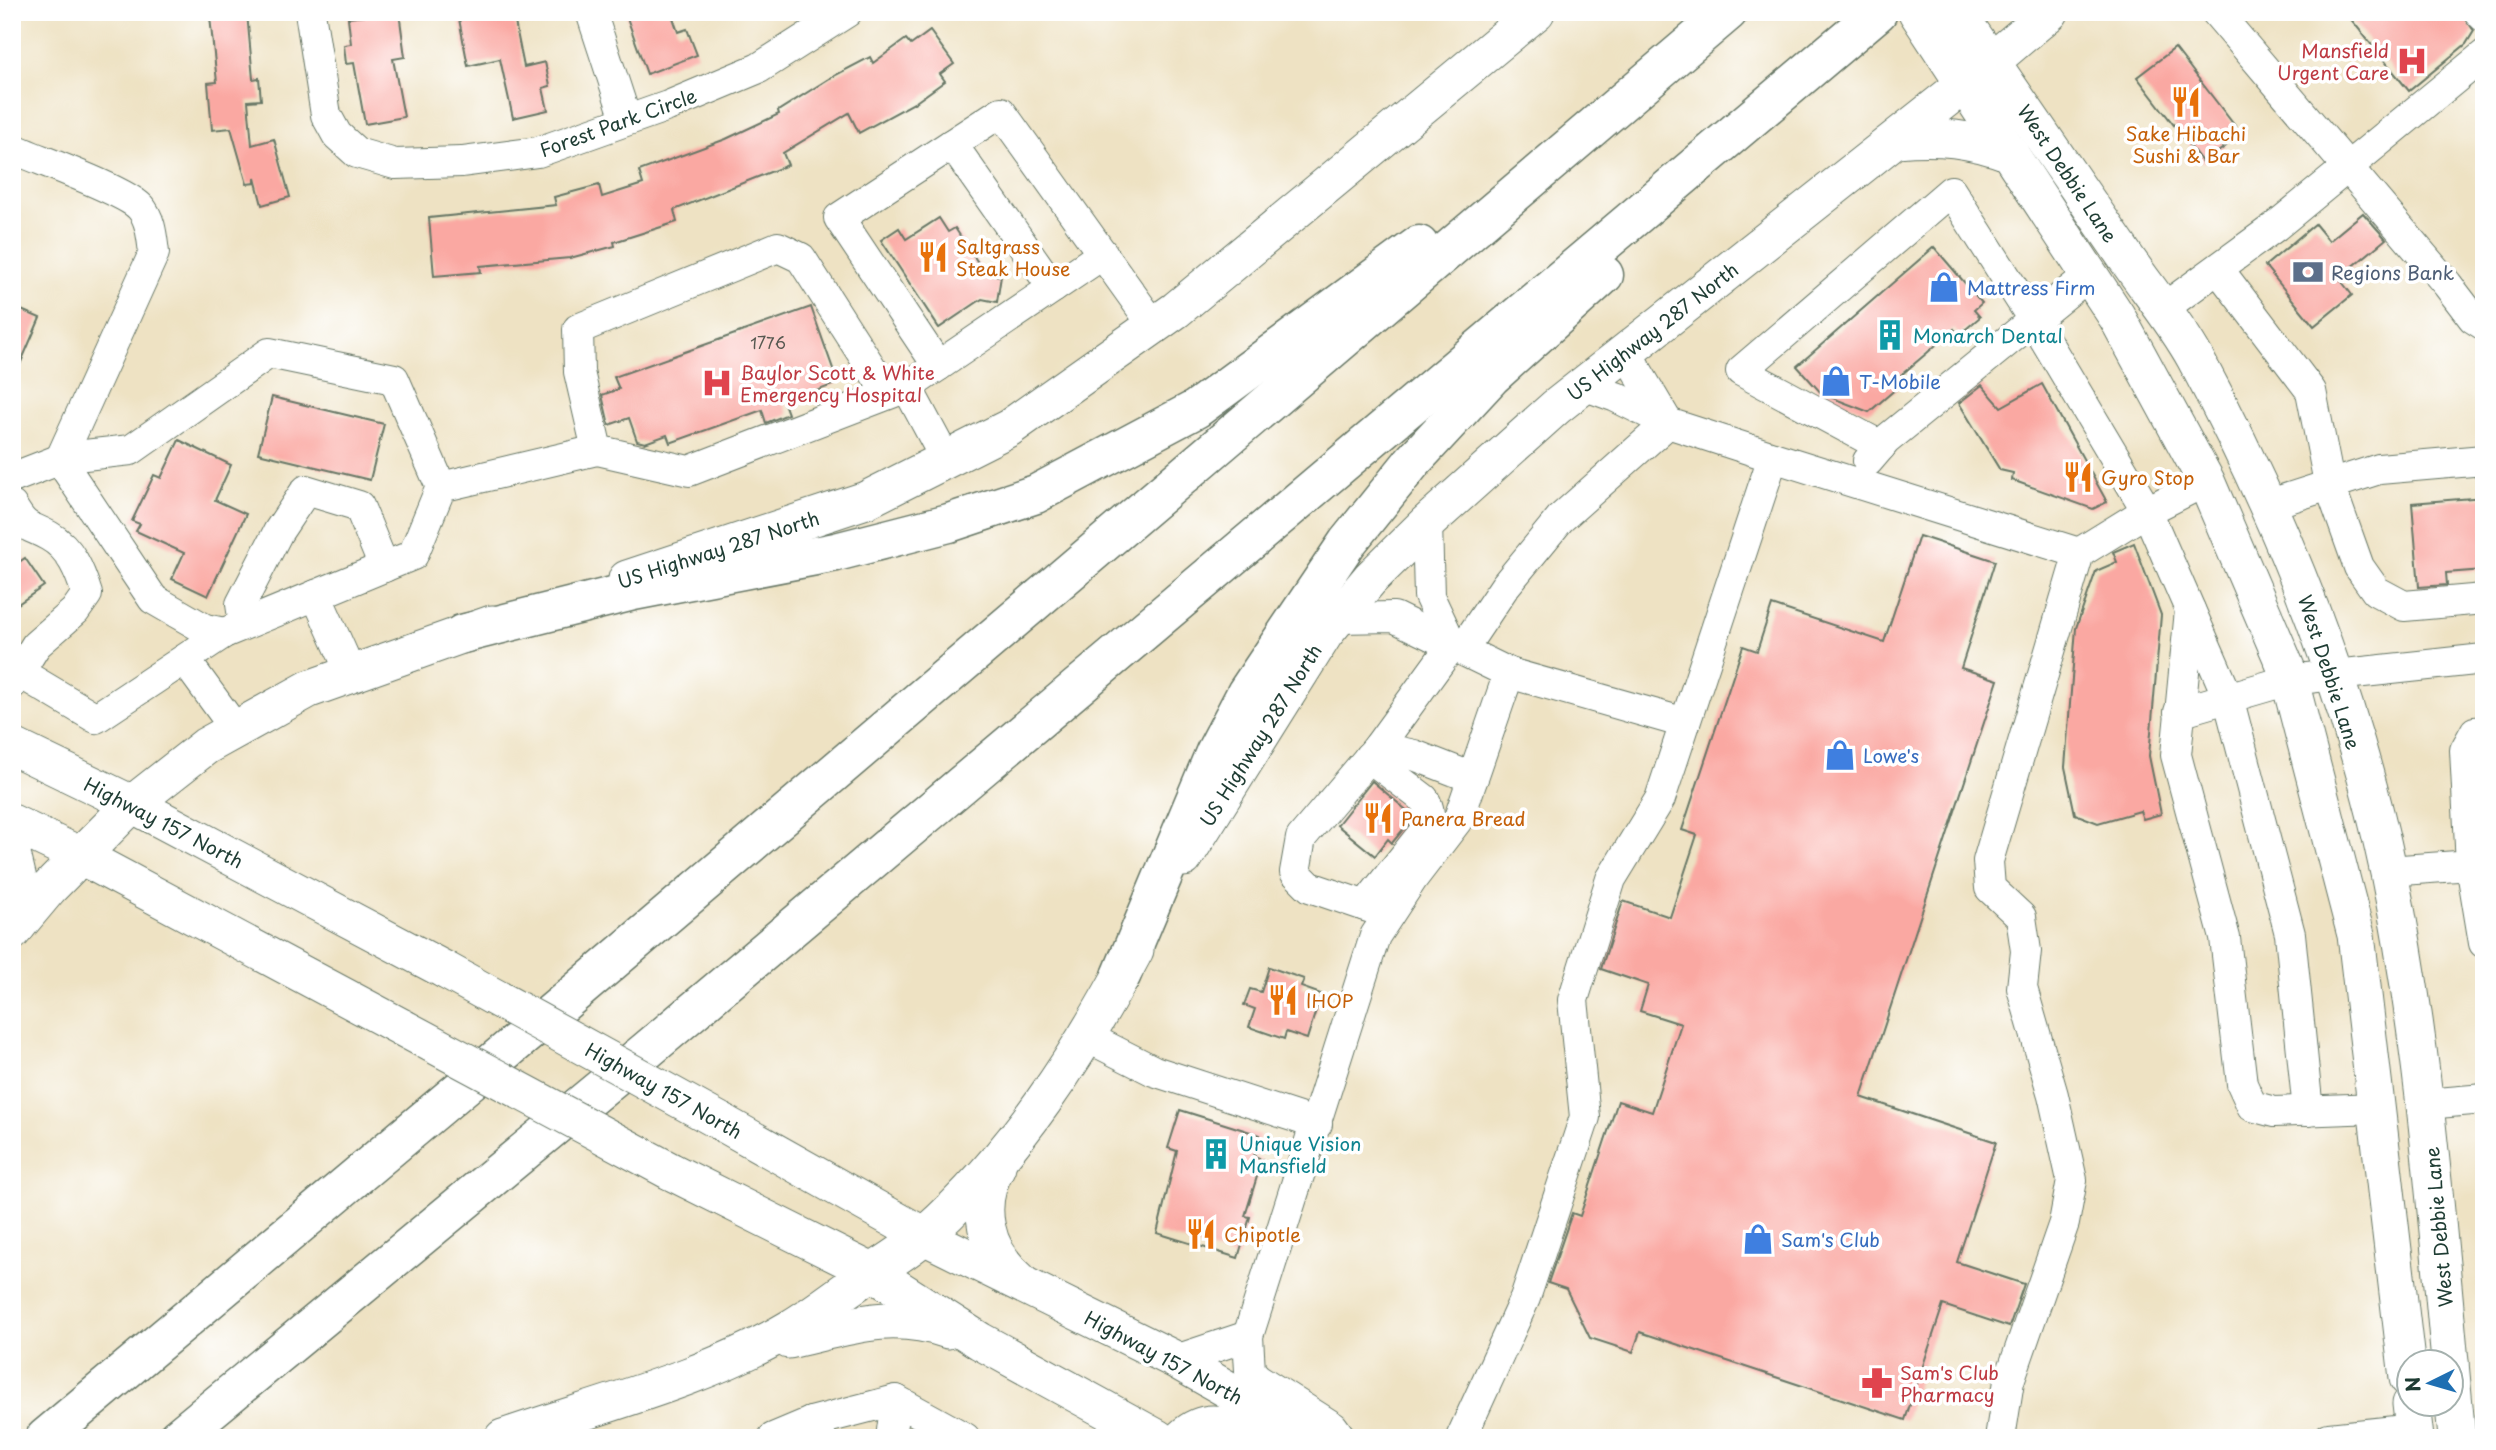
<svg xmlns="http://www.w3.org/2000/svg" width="2496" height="1450" viewBox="0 0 2496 1450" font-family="'Playpen Sans',sans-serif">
	<rect width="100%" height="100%" fill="#fff"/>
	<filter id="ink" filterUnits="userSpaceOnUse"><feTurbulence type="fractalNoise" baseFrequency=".0143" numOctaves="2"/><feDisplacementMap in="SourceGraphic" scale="14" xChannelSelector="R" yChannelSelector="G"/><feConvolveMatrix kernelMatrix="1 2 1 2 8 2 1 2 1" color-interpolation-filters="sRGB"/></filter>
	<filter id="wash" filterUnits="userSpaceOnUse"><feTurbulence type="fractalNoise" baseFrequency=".00686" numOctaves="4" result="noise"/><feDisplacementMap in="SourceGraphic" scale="28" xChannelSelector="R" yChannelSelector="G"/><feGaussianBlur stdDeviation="1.57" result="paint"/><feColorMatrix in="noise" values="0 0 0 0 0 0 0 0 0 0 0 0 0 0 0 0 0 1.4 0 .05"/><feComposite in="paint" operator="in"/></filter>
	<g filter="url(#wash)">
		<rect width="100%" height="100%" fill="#eee2c3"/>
		<g id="blocks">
			<g fill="#faa8a2">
				<path d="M399 12 405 57 393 59 404 117 365 124 354 63 346 64 344 45 351 44 348 18Z"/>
				<path d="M493 12H513L524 67 545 62 550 86 543 88 548 110 513 118 500 59 468 66 459 19Z"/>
				<path d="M625 12H671L678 32 687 29 697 55 647 74Z"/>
				<path d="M2345 12H2461L2474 31 2466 44 2409 91Z"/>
				<path d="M247 13 253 79 259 78 261 100 248 101 252 145 274 139 290 197 262 205 255 178V183L247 184 231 128 212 130 208 83 217 82 210 17Z"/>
				<path d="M930 31 954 64 940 74 945 81 916 102 859 133 849 113 783 153 788 165 674 210 677 222 614 242 615 246 570 258 480 266 481 272 434 276 429 218 556 205 554 197 599 185 602 197 643 184 639 171 726 139 779 114 778 111 830 78 870 57 873 63 906 39 911 45Z"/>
				<path d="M2175 48 2235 126 2220 138 2226 146 2203 163 2137 77Z"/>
				<path d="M2363 213 2386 239 2339 278 2352 295 2314 326 2265 266 2315 224 2329 241Z"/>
				<path d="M939 218 948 232 955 228 985 273 1001 276 997 302 982 299 939 328 881 240 899 228 906 239Z"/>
				<path d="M1934 247 1982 303 1974 310 1980 317 1959 335 1954 329 1927 353 1901 375 1905 381 1869 412 1822 394 1797 366Z"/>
				<path d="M12 306 40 318 12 383Z"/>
				<path d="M811 307 838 383 784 403 788 414 766 423 762 410 670 443 667 435 645 443 637 441 629 418 609 425 602 395 619 389 614 377Z"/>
				<path d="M2042 384 2107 502 2093 509 2012 480 2013 473 2000 470 1959 403 1982 385 2001 407Z"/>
				<path d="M272 397 384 424 370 480 258 453Z"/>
				<path d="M179 440 231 465 215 500 246 514 208 596 172 579 184 553 136 531 140 524 132 521 154 475 161 478Z"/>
				<path d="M2484 497V570L2446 573 2447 585 2419 587 2412 503Z"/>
				<path d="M1919 536 1995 561 1961 668 1998 680 1861 1097 1996 1142 1957 1262 2024 1284 2009 1327 1943 1305 1905 1420 1640 1332 1633 1352 1590 1338 1566 1289 1548 1283 1572 1213 1580 1216 1618 1101 1652 1112 1681 1024 1640 1011 1648 985 1601 969 1623 901 1670 917 1697 835 1682 830 1743 646 1757 651 1772 605 1884 642Z"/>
				<path d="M2134 543 2161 615 2149 756 2161 814 2143 819 2140 811 2098 823 2075 814 2065 767 2076 628 2096 571 2117 562 2113 552Z"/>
				<path d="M25 558 44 586 12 608V567Z"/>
				<path d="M1372 781 1411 814V820L1392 843 1388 839 1375 856 1337 825Z"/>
				<path d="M1269 967 1304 979 1301 987 1321 994 1307 1039 1286 1032 1284 1039 1249 1027 1255 1009 1244 1005 1250 989 1261 992Z"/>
				<path d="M1180 1110 1260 1135 1254 1157 1262 1160 1245 1216 1250 1217 1238 1258 1157 1233 1177 1151 1168 1148Z"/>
			</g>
		</g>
	</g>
	<g filter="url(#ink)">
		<use href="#blocks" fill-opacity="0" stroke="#677766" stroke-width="2"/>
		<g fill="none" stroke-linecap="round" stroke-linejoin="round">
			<defs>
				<g id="minor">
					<path d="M310 12 326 115 337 135 357 153 395 164 462 162 538 152 668 106 759 68 847 12"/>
					<path d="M591 12 626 119"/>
					<path d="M2216 12 2447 284 2473 318 2484 325"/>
					<path d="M2479 12 2484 17"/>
					<path d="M952 144 1053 288"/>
					<path d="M12 148C39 160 124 190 140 207 151 219 152 238 154 253L60 460 153 599 205 629 224 633"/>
					<path d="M2219 270 2311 391 2329 483 2359 567 2376 591 2404 606 2484 599"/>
					<path d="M2161 310 2276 226 2484 55"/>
					<path d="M1626 352 1668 423"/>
					<path d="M938 366 1103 254"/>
					<path d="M888 394 801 258 778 247 578 329 579 372 597 450 689 471 907 387"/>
					<path d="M1881 446 1741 371 1951 191 2034 321 2147 511 2228 697 2290 934 2308 1111"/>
					<path d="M1773 457 2079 553"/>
					<path d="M946 460 907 387 938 366 839 218 1001 112 1154 326"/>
					<path d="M1868 461 1886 440 2089 275"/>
					<path d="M12 478 66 457 131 450 269 353 394 379 441 487 413 555 224 633 96 718 12 668"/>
					<path d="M441 487 597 450"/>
					<path d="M2267 505 2379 469 2484 460"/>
					<path d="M12 506C26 530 27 524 49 536 71 548 80 572 87 594L75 611 36 645 12 684"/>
					<path d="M1427 523 1429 596 1452 645"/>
					<path d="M316 595 351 673"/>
					<path d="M2190 610 2176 755 2225 938 2242 1084 2252 1106 2274 1112 2376 1108"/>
					<path d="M1337 618 1394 617 1509 673 1685 723"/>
					<path d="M244 624 241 604 278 532 306 490 359 506 384 567"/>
					<path d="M1462 650 1505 586 1560 519 1668 423"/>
					<path d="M185 660 236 730"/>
					<path d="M2179 712 2289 680 2484 659"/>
					<path d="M1378 747 1452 645"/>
					<path d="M2471 865 2484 943"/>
					<path d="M2388 871 2471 865 2465 750 2475 732 2484 731"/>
					<path d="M1365 906 1427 828C1430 816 1430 809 1424 799L1369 757"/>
					<path d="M1389 914 1310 887 1295 872 1301 838 1378 747 1414 755 1473 778"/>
					<path d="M1087 1037 1154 1071 1317 1124"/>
					<path d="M2426 1104 2484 1099"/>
					<path d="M1176 1360 1248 1336"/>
					<path d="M811 1422 896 1400"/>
					<path d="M773 1438 811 1422 821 1437"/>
					<path d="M891 1438 896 1400 965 1438"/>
					<path d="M1341 1438 1333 1427 1258 1379 1250 1371 1248 1336 1375 936 1413 878 1459 818 1509 673"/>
					<path d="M1461 1438 1525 1298 1585 1117 1573 1000 1611 879 1660 799 1773 457 1668 423 1616 397 1583 385"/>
					<path d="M2000 1438 2009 1381 2064 1223 2072 1180 2053 1095 2022 988 2026 951 2021 917 1990 888 1988 861 2079 553 2147 511 2206 481"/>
					<path d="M2329 1438 2414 1429"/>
				</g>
				<g id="major">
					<path d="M1917 12 2117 317 2206 481 2287 670 2356 935 2408 1378"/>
					<path d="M1957 12C2012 91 2066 170 2120 249 2144 285 2174 320 2195 358 2282 520 2351 693 2389 873 2422 1034 2435 1199 2450 1362"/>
					<path d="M1896 139C1938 135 1971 138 2010 153"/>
					<path d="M627 579 866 500 1009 428 1176 310 1536 12"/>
					<path d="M12 746 132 804 445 970"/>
					<path d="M12 823 81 856 403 1028"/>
					<path d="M12 854 21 892 18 925"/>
					<path d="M1184 858 1325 633 1370 579 1427 523 1556 407 1966 83 2050 12"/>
					<path d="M12 932 49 888 132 804 206 746 309 689 492 624"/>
					<path d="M723 1123 924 1236 1176 1360 1313 1438"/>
					<path d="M997 1166C974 1206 985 1251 1019 1280"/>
					<path d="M670 1171 872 1272 980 1341 1157 1438"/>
					<path d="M789 1340C847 1327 889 1310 948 1330"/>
					<path d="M2450 1363 2457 1438"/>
					<path d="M2411 1404 2415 1438"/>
					<path d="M503 1438C595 1406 708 1378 791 1328 813 1315 834 1298 856 1283 879 1267 905 1253 926 1234 1015 1155 1080 1054 1135 950"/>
					<path d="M1182 1438C1207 1415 1225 1424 1252 1438"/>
				</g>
				<g id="highway">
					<path d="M462 634 633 591 836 552 949 523 1036 494 1196 409 1419 245"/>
					<path d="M1121 976 1215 752 1246 693 1347 543 1413 461 1491 377 1604 275"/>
					<path d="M45 1438 561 1005 1728 12"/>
					<path d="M177 1438 646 1051 1878 12"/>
				</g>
			</defs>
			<use href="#minor" stroke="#677766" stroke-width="32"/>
			<use href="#major" stroke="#677766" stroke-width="39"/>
			<use href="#highway" stroke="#677766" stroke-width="41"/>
			<use href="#minor" stroke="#fff" stroke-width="30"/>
			<use href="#major" stroke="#fff" stroke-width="37"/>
			<use href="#highway" stroke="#fff" stroke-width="38"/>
			<defs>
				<g id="major-bridge">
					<path d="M445 970 723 1123"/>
					<path d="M403 1028 670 1171"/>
				</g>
			</defs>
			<use href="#major-bridge" stroke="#677766" stroke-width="39" stroke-linecap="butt"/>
			<use href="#major-bridge" stroke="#fff" stroke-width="37"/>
		</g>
	</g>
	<defs>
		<symbol id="hospital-bare" viewBox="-9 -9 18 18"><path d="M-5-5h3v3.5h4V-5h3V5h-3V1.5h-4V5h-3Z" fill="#e0444e" stroke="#fff" stroke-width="2.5" paint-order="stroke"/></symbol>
		<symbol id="restaurant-bare" viewBox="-9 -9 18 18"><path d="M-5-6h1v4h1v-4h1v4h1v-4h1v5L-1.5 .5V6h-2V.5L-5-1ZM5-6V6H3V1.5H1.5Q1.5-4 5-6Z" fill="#e8710a" stroke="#fff" stroke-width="2.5" paint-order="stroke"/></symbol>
		<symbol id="bank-bare" viewBox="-9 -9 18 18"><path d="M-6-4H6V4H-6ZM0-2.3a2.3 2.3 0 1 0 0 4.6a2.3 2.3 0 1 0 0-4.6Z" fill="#5c6f8a" stroke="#fff" stroke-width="2.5" paint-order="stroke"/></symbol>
		<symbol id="shop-bare" viewBox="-9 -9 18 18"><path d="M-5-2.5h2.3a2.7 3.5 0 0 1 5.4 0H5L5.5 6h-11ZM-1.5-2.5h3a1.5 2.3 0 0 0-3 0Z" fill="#3f7fe0" stroke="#fff" stroke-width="2.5" paint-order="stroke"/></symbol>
		<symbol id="building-bare" viewBox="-9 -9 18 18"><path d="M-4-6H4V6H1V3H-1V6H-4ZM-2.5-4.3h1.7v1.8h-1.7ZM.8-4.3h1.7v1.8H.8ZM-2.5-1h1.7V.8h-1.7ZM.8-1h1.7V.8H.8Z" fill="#0f9aa8" stroke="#fff" stroke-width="2.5" paint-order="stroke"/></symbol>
		<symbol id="pharmacy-bare" viewBox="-9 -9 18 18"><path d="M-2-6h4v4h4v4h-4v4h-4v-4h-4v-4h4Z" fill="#e0444e" stroke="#fff" stroke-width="2.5" paint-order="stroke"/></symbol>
	</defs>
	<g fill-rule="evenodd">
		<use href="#hospital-bare" x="2390" y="39" width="44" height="44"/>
		<use href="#restaurant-bare" x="2164" y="80" width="44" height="44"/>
		<use href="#restaurant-bare" x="911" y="235" width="44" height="44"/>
		<use href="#bank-bare" x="2286" y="250" width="44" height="44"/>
		<use href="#shop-bare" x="1922" y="265" width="44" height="44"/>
		<use href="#building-bare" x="1868" y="313" width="44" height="44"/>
		<use href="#shop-bare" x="1814" y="359" width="44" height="44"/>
		<use href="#hospital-bare" x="695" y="361" width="44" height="44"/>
		<use href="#restaurant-bare" x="2056" y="455" width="44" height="44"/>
		<use href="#shop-bare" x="1818" y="733" width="44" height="44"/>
		<use href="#restaurant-bare" x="1356" y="796" width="44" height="44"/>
		<use href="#restaurant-bare" x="1261" y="978" width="44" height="44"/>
		<use href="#building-bare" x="1194" y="1132" width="44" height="44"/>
		<use href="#restaurant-bare" x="1179" y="1212" width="44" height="44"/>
		<use href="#shop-bare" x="1736" y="1217" width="44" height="44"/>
		<use href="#pharmacy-bare" x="1855" y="1361" width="44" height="44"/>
	</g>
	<g text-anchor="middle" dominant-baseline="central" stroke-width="7" stroke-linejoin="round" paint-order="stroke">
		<g font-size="16" fill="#565850">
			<text x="768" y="342">1776</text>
		</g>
		<g font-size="19" fill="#be3a42" stroke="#fff" text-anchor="start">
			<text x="2389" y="50" text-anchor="end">Mansfield<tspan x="2389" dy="22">Urgent Care</tspan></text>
			<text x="740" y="372">Baylor Scott &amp; White<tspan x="740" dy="22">Emergency Hospital</tspan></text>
			<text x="1900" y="1372">Sam's Club<tspan x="1900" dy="22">Pharmacy</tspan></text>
		</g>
		<g font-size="19" fill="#1f3d34" stroke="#fff">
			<text transform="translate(618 122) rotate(-20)">Forest Park Circle</text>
			<text transform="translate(2068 173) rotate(56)">West Debbie Lane</text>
			<text transform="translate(1652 331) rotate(-38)">US Highway 287 North</text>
			<text transform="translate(718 549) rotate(-18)">US Highway 287 North</text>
			<text transform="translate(2330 672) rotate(72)">West Debbie Lane</text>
			<text transform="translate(1260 735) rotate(-58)">US Highway 287 North</text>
			<text transform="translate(164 822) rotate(27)">Highway 157 North</text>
			<text transform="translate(664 1090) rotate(29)">Highway 157 North</text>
			<text transform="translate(2438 1227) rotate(-95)">West Debbie Lane</text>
			<text transform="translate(1164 1357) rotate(28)">Highway 157 North</text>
		</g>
		<g font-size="19" fill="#c56008" stroke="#fff" text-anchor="start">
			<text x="2186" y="133" text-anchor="middle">Sake Hibachi<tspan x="2186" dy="22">Sushi &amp; Bar</tspan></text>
			<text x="956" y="246">Saltgrass<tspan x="956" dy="22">Steak House</tspan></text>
			<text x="2101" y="477">Gyro Stop</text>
			<text x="1401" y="818">Panera Bread</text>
			<text x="1306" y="1000">IHOP</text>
			<text x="1224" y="1234">Chipotle</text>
		</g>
		<g font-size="19" fill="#4e5e75" stroke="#fff" text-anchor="start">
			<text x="2331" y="272">Regions Bank</text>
		</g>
		<g font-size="19" fill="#366cbe" stroke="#fff" text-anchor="start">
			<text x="1967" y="287">Mattress Firm</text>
			<text x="1859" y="381">T-Mobile</text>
			<text x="1863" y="755">Lowe's</text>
			<text x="1781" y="1239">Sam's Club</text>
		</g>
		<g font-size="19" fill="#0d838f" stroke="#fff" text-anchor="start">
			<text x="1913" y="335">Monarch Dental</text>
			<text x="1239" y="1143">Unique Vision<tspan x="1239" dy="22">Mansfield</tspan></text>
		</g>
	</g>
	<rect width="2496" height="1450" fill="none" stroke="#fff" stroke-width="42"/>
	<g transform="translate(2430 1383) rotate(265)"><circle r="33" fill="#ffffff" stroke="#a5b1ae" stroke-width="2"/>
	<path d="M0-5L12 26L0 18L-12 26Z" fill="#1f6fb2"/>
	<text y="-10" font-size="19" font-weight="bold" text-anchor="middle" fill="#1f3d34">N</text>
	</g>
</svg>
